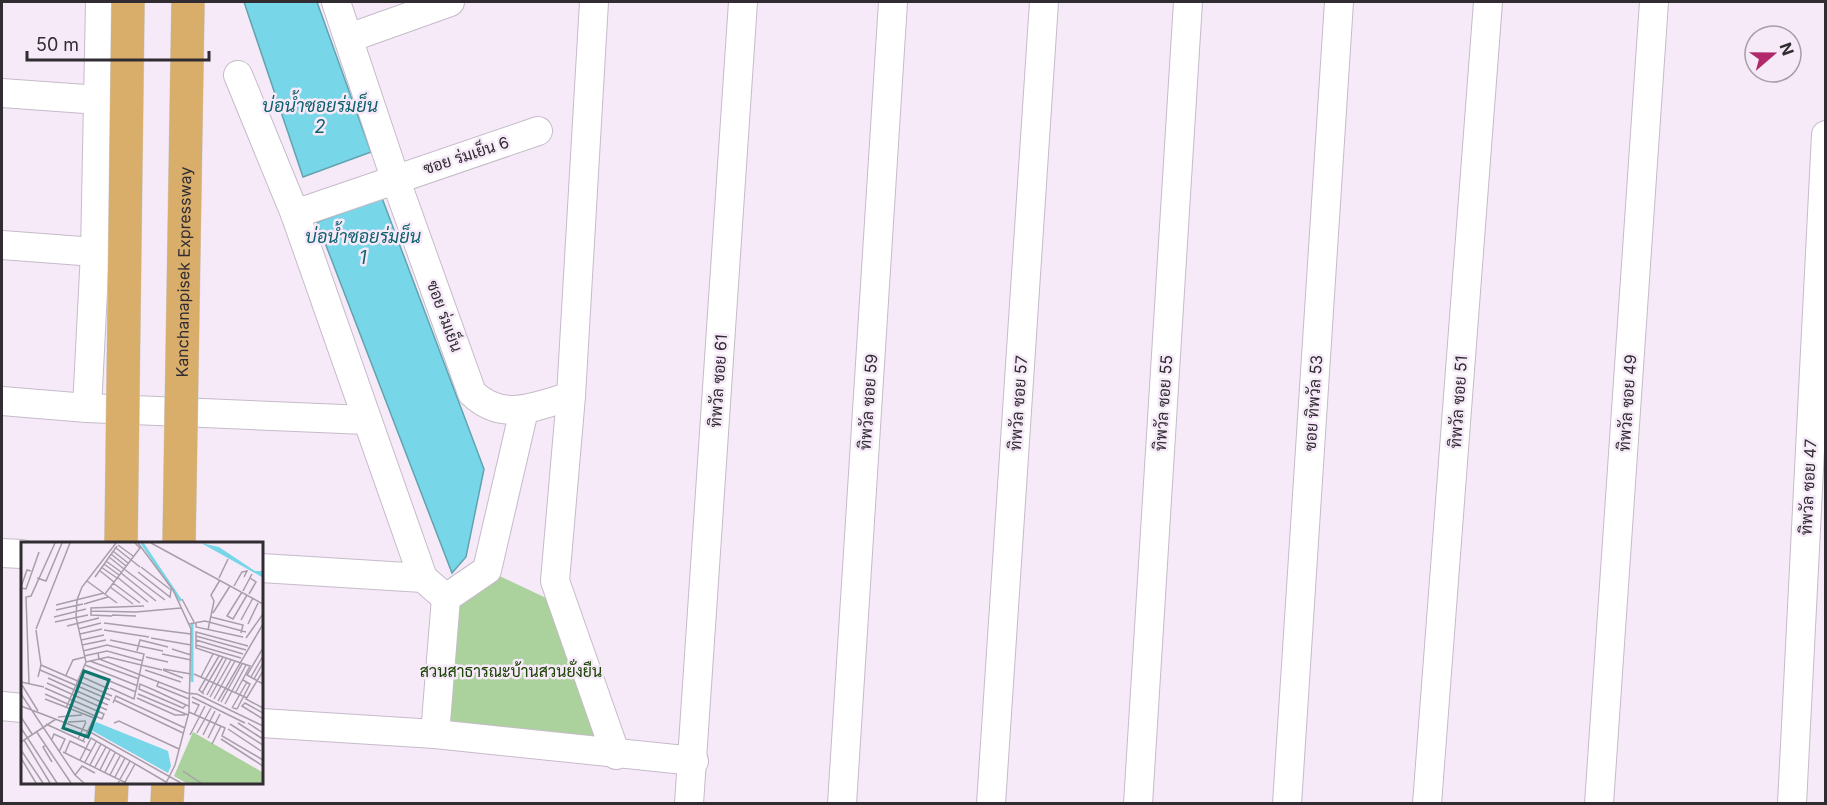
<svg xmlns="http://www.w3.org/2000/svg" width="1827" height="805" viewBox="0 0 1827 805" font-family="Inter,Sarabun,sans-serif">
	<rect width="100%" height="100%" fill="#f6eaf9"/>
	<path fill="#abd29c" d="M487 570 563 606 616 755 435 734 446 598Z"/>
	<g fill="#77d6e7" stroke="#62a3b0" stroke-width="1.5">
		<path d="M244 2H317L371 152 303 177Z"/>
		<path d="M382 198 484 469 466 557 452 573 317 222Z"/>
	</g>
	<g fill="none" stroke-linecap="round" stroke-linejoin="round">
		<defs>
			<g id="minor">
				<path d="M336 2 395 178 472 393C503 423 536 406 571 396"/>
				<path d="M594 2 571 396 555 581 616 755"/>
				<path d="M349 38 450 2"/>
				<path d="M238 75 295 214 423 578 446 598"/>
				<path d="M2 93 99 100"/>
				<path d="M295 214 538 131"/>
				<path d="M2 245 95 252 100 2"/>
				<path d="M2 401 87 408 366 420"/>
				<path d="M87 408 95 252"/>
				<path d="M2 553 22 554"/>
				<path d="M261 568 423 578"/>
				<path d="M2 706 22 708"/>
				<path d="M261 723 435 734 694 761"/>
				<path d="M435 734 446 598 487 570 524 410"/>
				<path d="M689 804 743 2"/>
				<path d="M842 804 893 2"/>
				<path d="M991 804 1044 2"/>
				<path d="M1138 804 1188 2"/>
				<path d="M1287 804 1339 2"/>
				<path d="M1427 804 1488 2"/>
				<path d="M1599 804 1654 2"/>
				<path d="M1792 804 1826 135"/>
			</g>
			<g id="motorway">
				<path d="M111 804 112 782"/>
				<path d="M167 804 168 782"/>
			</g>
		</defs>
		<use href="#minor" stroke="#c6bbc9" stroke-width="30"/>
		<use href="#motorway" stroke="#d1d1d2" stroke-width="34"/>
		<use href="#minor" stroke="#fff" stroke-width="28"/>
		<use href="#motorway" stroke="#d9ad6a" stroke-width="33"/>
		<defs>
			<g id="motorway-bridge">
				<path d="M121 544 128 2"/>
				<path id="s1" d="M179 544 188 2"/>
			</g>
		</defs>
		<use href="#motorway-bridge" stroke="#d1d1d2" stroke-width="34" stroke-linecap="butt"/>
		<use href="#motorway-bridge" stroke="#d9ad6a" stroke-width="33"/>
	</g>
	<g text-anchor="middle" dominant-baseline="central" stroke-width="5" stroke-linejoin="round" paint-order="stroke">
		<g font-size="16" fill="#302c31" stroke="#f6eaf9">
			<text transform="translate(466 155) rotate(-18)">ซอย ร่มเย็น 6</text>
			<text stroke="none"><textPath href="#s1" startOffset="272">Kanchanapisek Expressway</textPath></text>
			<text transform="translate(445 316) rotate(70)">ซอย ร่มเย็น</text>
			<text transform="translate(718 381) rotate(-86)">ทิพวัล ซอย 61</text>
			<text transform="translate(868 402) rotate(-86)">ทิพวัล ซอย 59</text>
			<text transform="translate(1458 402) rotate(-86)">ทิพวัล ซอย 51</text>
			<text transform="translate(1018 403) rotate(-86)">ทิพวัล ซอย 57</text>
			<text transform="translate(1163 403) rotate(-86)">ทิพวัล ซอย 55</text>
			<text transform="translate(1313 403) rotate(-86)">ซอย ทิพวัล 53</text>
			<text transform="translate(1627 403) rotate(-86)">ทิพวัล ซอย 49</text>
			<text transform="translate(1808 487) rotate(-87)">ทิพวัล ซอย 47</text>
		</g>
		<g font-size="16" fill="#1d4406" stroke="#f6eaf9">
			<text x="511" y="671">สวนสาธารณะบ้านสวนยั่งยืน</text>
		</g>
		<g font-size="18" font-style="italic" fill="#0f616d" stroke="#f6eaf9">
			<text x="320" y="105">บ่อน้ำซอยร่มย็น<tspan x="320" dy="21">2</tspan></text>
			<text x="363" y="236">บ่อน้ำซอยร่มย็น<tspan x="363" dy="21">1</tspan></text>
		</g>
	</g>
	<g transform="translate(21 542)">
		<rect width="242" height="242" fill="#f6eaf9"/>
		<path d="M172 190 241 230V241H165L153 234Z" fill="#abd29c"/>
		<path d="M180 1 198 5 234 29H241V35ZM75 180 147 209 150 224 147 231 70 188Z" fill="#77d6e7"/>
		<path fill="none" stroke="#77d6e7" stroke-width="3" d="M121 1 160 59M171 81V140"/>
		<path fill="none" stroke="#a79ea9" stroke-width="1.5" d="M117 1 152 48 170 87 168 170 154 223 145 241M130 1 242 62M97 3 112 14M95 6 119 25M92 9 107 21M90 12 105 24M88 15 103 27M85 19 100 30M83 22 98 33M80 25 96 36M103 27 144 58M78 28 93 40M117 30 149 55 150 48 120 25M100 31 135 59M74 35 96 4M96 35 127 60M16 36 25 39 41 1M198 36 207 17M66 39 96 61M92 41 119 61M213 44 221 30 226 29 223 35M0 45 6 28 10 29M89 45 112 62M0 46 5 47 18 10M222 49 231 32M221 50 206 74 212 77 226 53M84 52 119 6 114 1M228 52 235 40 229 36M161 57 173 80M63 62 87 55M35 63 83 51M35 68 62 62M70 69 115 70 160 66M192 71 209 44M91 73 115 74M91 74 70 73V66L123 64M33 75 65 67M190 75 222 83 220 91M220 78 232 56M34 80 67 73M175 80V85L222 95M83 81 170 92M168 82 184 79 225 90M227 82 238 59M46 84 78 76M15 87 49 1M57 87 80 81M15 88 20 123 17 135M83 88 128 95M187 88 193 59 190 53 199 38M59 92 81 87M175 94 225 108M130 96 170 103M225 96 242 72M60 98 83 93M89 98 142 109M175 98 222 112M61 103 85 98M175 103 220 116M242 106 226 133 242 142M151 107 170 113M62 109 86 103 123 112 113 157 89 146M116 109 119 98 147 105M77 111 78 117 166 151 176 152 242 184M141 112 170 118M63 114 86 109 122 119M125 115 147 120M69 119 118 137M65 120 87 115 141 128M20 123 91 154M64 123 117 144M142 127 170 132M19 128 89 158M62 128 115 150M124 128 160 140M142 128 162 136M242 129 225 157 242 166M173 132 226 156M45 133 52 118 64 115M59 134 88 147M180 135 192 112M230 135 242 114M27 136 87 163M233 137 242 121M138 139 136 144 168 157M0 140 23 145M8 141 5 55 10 54 34 1M26 141 86 168M1 143 17 169M215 150 229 124 175 106V90L227 104M181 151 202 115M0 152 54 233 63 241M24 152 81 177 83 172 24 146M117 152 167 173M183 152 178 148 198 114M186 153 205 117M171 155 224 181M189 155 210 118M116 156 154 173H164M24 157 73 176M193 157 214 119M93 158 162 191M197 159 242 82M171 160 178 163 173 173M200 160 221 122M92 161 95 154 164 186M204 162 225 123M165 163 162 166 118 147 119 142 133 148 165 163 168 164M0 164 71 191 160 241M45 166 65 120 55 75 56 58 61 45 95 1M211 166 226 140M212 166 216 167 229 142 222 138M168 170 204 186 201 194 242 218M242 171 224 161 221 164 242 177M0 175 11 192M37 175 61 173M47 180 65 179M93 181 98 179 158 207M217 181 242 197M227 181 242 191M25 182 64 200M209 182 242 203M0 186 36 241M207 187 240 209M15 189 50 241M176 191 190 166M169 193 184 164M182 193 194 169M187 196 199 172M31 197 33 192 44 197 38 210M57 197 65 180M200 197 242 224M3 198 29 241M62 199 73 176M0 200 35 177M191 202 200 184M25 203 22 205 31 220M0 208 22 241M42 210 105 241M44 211 49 199 70 209M0 216 15 241M59 218 70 196 145 240M64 220 75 200M69 223 80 202M74 225 85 205M79 228 89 208M162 229 180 241M84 230 94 211M54 233 61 224 74 231M89 233 99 214M94 235 104 216M104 240 114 222M97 241 109 219"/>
		<path fill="#0f766e" fill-opacity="0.15" stroke="#0f766e" stroke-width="3" d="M63 129 88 138 67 195 42 186Z"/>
		<rect width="242" height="242" fill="none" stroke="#302c31" stroke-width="3"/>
	</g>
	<rect width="1827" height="805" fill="none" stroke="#302c31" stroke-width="6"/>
	<g transform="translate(1773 54) rotate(70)"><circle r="28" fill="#f6eaf9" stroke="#a79ea9" stroke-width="1.5"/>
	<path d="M0-4.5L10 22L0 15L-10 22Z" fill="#b1296a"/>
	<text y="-9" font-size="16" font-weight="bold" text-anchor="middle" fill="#302c31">N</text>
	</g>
	<path d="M27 51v9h182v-9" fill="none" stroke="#302c31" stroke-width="3"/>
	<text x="36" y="51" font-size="18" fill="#302c31" stroke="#f6eaf9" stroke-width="4.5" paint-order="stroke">50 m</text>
</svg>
